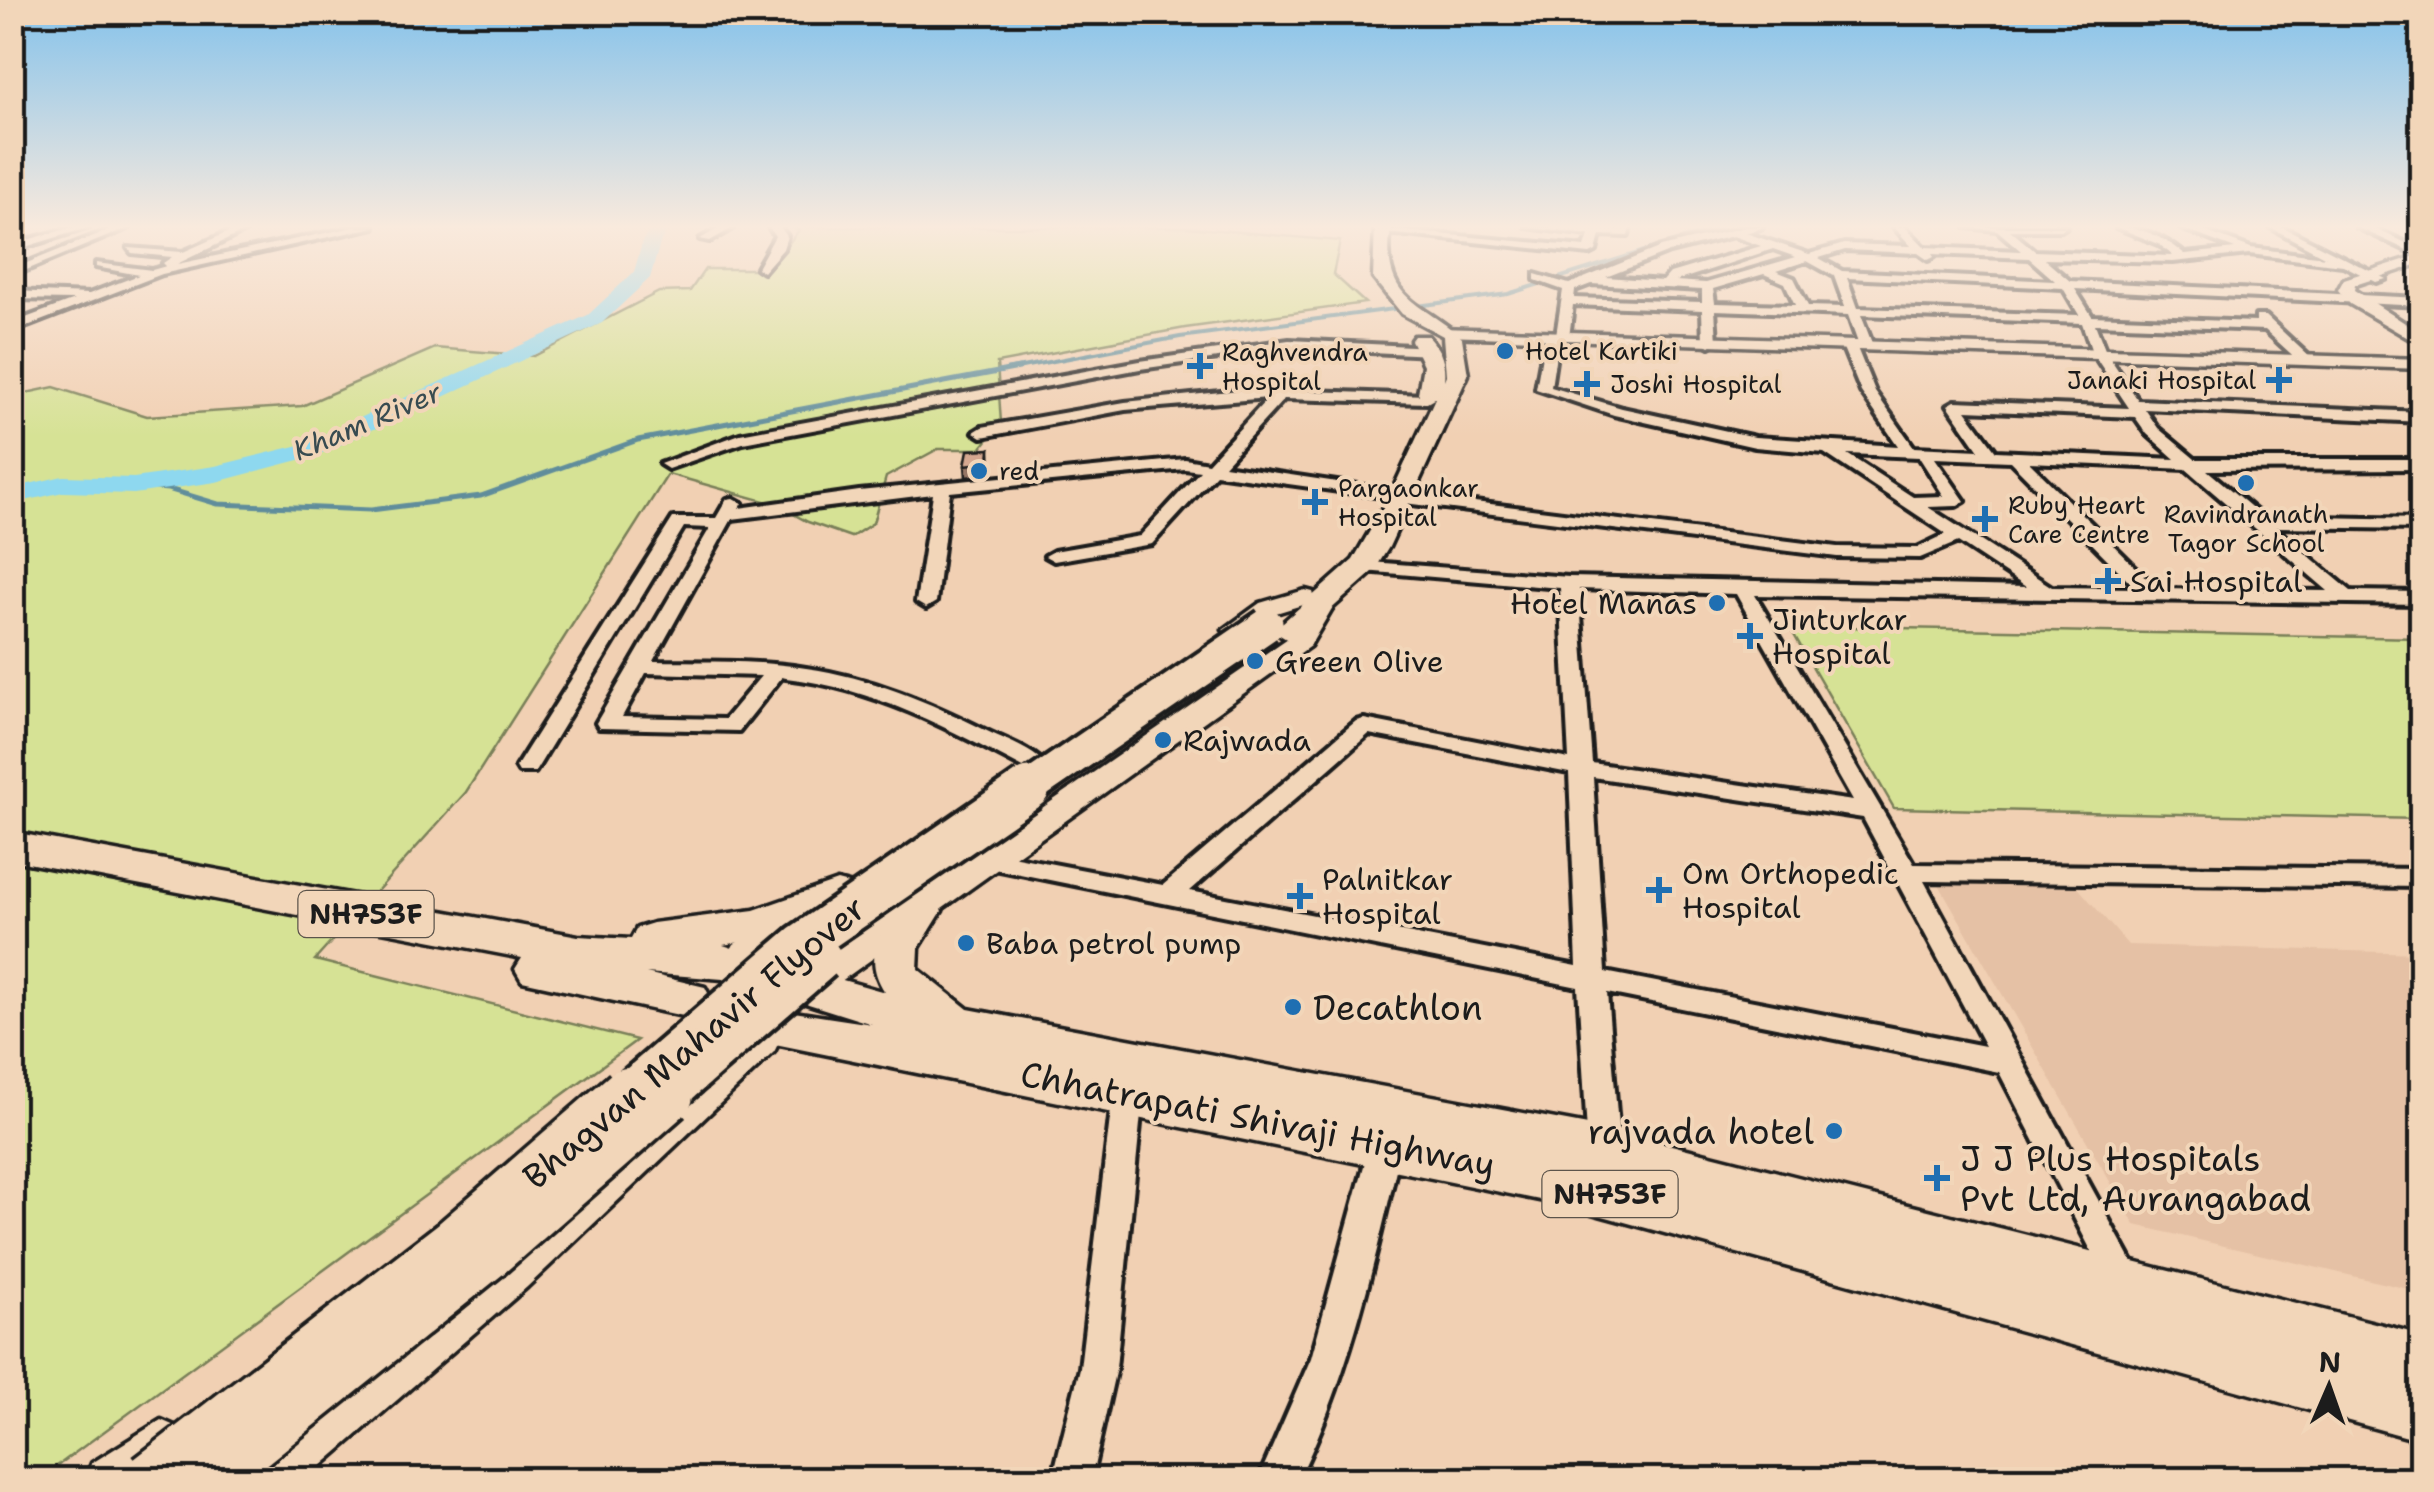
<svg xmlns="http://www.w3.org/2000/svg" width="2434" height="1492" viewBox="0 0 2434 1492" font-family="'Shantell Sans',sans-serif">
	<rect width="100%" height="100%" fill="#f1d0b3"/>
	<filter id="ink" filterUnits="userSpaceOnUse"><feTurbulence type="fractalNoise" baseFrequency=".01" numOctaves="2"/><feDisplacementMap in="SourceGraphic" scale="20" xChannelSelector="R" yChannelSelector="G"/><feConvolveMatrix kernelMatrix="1 2 1 2 8 2 1 2 1" color-interpolation-filters="sRGB"/></filter>
	<g filter="url(#ink)">
		<path fill="#e5c1a5" d="M1937 881 2074 883 2128 945 2421 953V1292L2135 1225Z"/>
		<g fill="#d6e295" stroke="#797f58" stroke-width="2.5">
			<path d="M791 227H1186L1340 241 1333 274 1365 303 1185 328 997 363 1001 423 980 449H938L886 477 873 523 851 537 808 522 775 504 668 474 466 792 315 960 637 1040 38 1480 12 1479V396L54 387 147 416 302 406 435 348 534 356 659 292 690 291 705 269H769L799 230Z"/>
			<path d="M1789 626 2421 638V819L1894 808Z"/>
		</g>
		<g fill="none" stroke-linecap="round" stroke-linejoin="round">
			<path stroke="#608d9b" stroke-width="4" d="M1006 370 1180 337 1508 294 1720 227"/>
			<path stroke="#608d9b" stroke-width="5" d="M134 486 168 489 218 504 371 510 481 496 638 440 1019 368"/>
			<path fill="#8ed8ef" fill-rule="evenodd" d="M653 227H670L661 240 650 278 602 323 318 455 216 482 134 494 63 492 12 504V488L63 476 134 478 215 466 300 445 588 315 634 272 643 240Z"/>
			<defs>
				<g id="minor">
					<path d="M74 227H90L12 251V244Z"/>
					<path d="M116 227H130L12 276V269Z"/>
					<path d="M240 227H253L177 264 354 227H374L162 274 12 332V323L74 300 12 299V291L89 294 139 275 96 267V263L152 270 166 266 163 263 172 257 132 253 128 248 183 252Z"/>
					<path d="M721 227H734L710 241 700 239Z"/>
					<path d="M769 227H780L787 236 783 249 763 272 757 268 775 236Z"/>
					<path d="M1527 227 1619 230 1620 227H1630L1628 236 1600 235 1596 251 1590 254 1377 232 1382 229 1585 247 1589 235Z"/>
					<path d="M1745 227H1763L1746 233 1809 254 1844 244 1911 246 1894 227H1905L1925 247 2021 251 1997 230 1966 227H2066L2061 230H2010L2035 251 2173 256 2159 244 2116 227C2142 226 2165 238 2185 254L2235 249 2178 227H2193L2251 248 2326 257 2270 227H2283L2386 279 2376 282 2343 265 2249 254 2173 262 2044 259 2070 281 2422 298V306L2075 289 2092 316 2256 322V316H2266L2313 360 2301 363 2265 330 2095 324 2106 352 2138 400 2422 412V422L2145 409 2158 428 2195 459H2422V469L2207 470 2262 516 2422 519V529L2274 527 2351 591 2422 592V604L1755 595 1914 864 2422 869V887L1924 881 2137 1271 2142 1282 2137 1293 2125 1298 2113 1293 1999 1072 1607 993 1620 1150 1615 1159 1604 1163 1593 1159 1588 1150 1578 987 990 868 981 866 977 860 981 854 990 852 1163 885 1356 721 1364 719 1569 759 1560 588 1364 571 1355 565 1357 561 1569 577 2026 587 1958 542 1920 558 1837 557 1396 502 1394 498 1402 493 1837 547 1917 548 1946 534 1824 453 1755 447 1614 415 1536 389 1545 338 1556 335 1563 290 1535 280V274L1569 284 1661 247ZM1733 236 1761 246 1670 273 1663 281 1606 277 1669 252ZM1773 249 1796 257 1706 283 1676 281ZM1845 250 1918 253 1928 260 1934 257 1932 254 2029 258 2055 281 1842 271 1819 258ZM1807 261 1834 276 1845 307 1808 306 1794 278 1776 271ZM1764 274 1785 283 1795 305 1715 303 1713 289ZM1847 278 2063 288 2079 315 1858 308ZM1591 284 1702 290V302L1574 298 1575 290ZM1573 305 1702 310 1703 342 1710 346 1717 342 1715 310 1848 315 1858 343 1865 347 1872 343 1861 315 2082 323 2092 352 2129 408 1955 401 1948 405 1979 450 1914 447 1875 392 1857 348 1850 344 1843 348 1861 392 1898 446 1755 437 1622 408 1551 387 1558 341 1569 338ZM1966 410 2135 417 2147 434 2175 459 1996 451ZM1847 454 1919 457 1944 496 1913 497ZM1935 458 2010 461 2136 588 2052 587 1928 507 1956 506 1965 501ZM2029 462 2186 469 2328 591 2158 589ZM1579 589 1736 594 1853 801 1592 763ZM1369 734 1569 773 1577 966 1190 891ZM1593 777 1863 818 1985 1046 1605 972Z"/>
					<path d="M2357 227H2371L2422 250V257Z"/>
					<path d="M1289 340 1432 347 1439 351 1432 355 1289 348 1140 369 743 443 668 469 660 464 740 434 1140 361Z"/>
					<path d="M1249 389 1427 395 1434 399 1427 403 1284 399 1224 465 1377 488 1385 493 1383 497 1216 474 1152 544 1146 545 1054 561 1045 556 1054 551 1140 536 1200 471 1185 469 950 492 936 602 926 608 916 602 933 494 732 519 653 661C704 662 756 660 806 668 870 677 929 702 987 731 1005 740 1033 749 1046 765L1043 770H1027C950 729 874 688 786 678L782 677 739 731 599 728 596 723 710 528 684 527 535 772H519L516 767 673 518H716L727 499 733 498 742 503 739 508 859 491 1185 459 1208 463 1268 398 1125 410 982 437 974 432 982 427 1125 402ZM646 673 761 676 725 719 622 717Z"/>
					<path d="M1128 1081 1139 1084 1143 1093 1116 1368 1091 1480H1052L1080 1368 1113 1093 1117 1084Z"/>
					<path d="M1386 1131 1397 1135 1402 1144C1375 1259 1351 1373 1298 1480H1258L1311 1358 1370 1144 1375 1135Z"/>
				</g>
				<g id="tertiary">
					<path d="M2422 254V263L2355 285 2354 290 2422 334V346L2350 304 2338 290 2344 279Z"/>
					<path d="M1439 328 2422 359V369L1445 336 1437 331Z"/>
					<path d="M1305 590 1313 592 1315 600H1330L1334 605 1310 646 830 989 818 993 806 989 801 980 806 971 1291 636 1312 602 1276 613 1235 637 1223 630 1260 603Z"/>
					<path d="M804 906 815 909 820 917 815 925C793 939 761 970 734 962L729 953 734 944Z"/>
					<path d="M761 1028 774 1032 779 1042 774 1052 527 1287 305 1480H244L251 1463 497 1259 748 1032Z"/>
					<path d="M161 1420 177 1427 184 1443C166 1486 126 1480 85 1480L92 1463Z"/>
				</g>
				<path id="primary" d="M1375 227H1391C1380 302 1422 301 1462 338L1468 375 1389 547 1374 571 1299 638 1288 640 1273 631 1353 560 1389 498 1435 398H1421L1418 393 1423 365 1411 340 1414 336H1428C1440 349 1446 361 1444 380L1446 375 1443 336 1402 314 1373 278Z"/>
				<g id="trunk">
					<path d="M12 832 578 936 631 939 637 928 653 923 754 910 837 881 852 885 859 896 852 907 774 936 723 945 739 950 746 962 739 974 723 979 646 973 705 987 711 999 705 1011 688 1017 522 981 515 969 522 958 12 860Z"/>
					<path d="M920 896 935 900 942 911 919 948 918 969 968 1009 1604 1128 2422 1335V1441L1559 1204 770 1043 763 1030 770 1017 787 1011 872 1024 802 1002 795 990 802 978 818 973 885 992C861 956 881 931 905 900Z"/>
				</g>
			</defs>
			<use href="#minor" stroke="#1c1c1c" stroke-width="8"/>
			<use href="#tertiary" stroke="#1c1c1c" stroke-width="7"/>
			<use href="#primary" stroke="#1c1c1c" stroke-width="7"/>
			<use href="#trunk" stroke="#1c1c1c" stroke-width="7"/>
			<use href="#minor" fill="#f2d6b9" fill-rule="evenodd"/>
			<use href="#tertiary" fill="#f2d6b9" fill-rule="evenodd"/>
			<use href="#primary" fill="#f2d6b9" fill-rule="evenodd"/>
			<use href="#trunk" fill="#f2d6b9" fill-rule="evenodd"/>
			<defs>
				<path id="primary-bridge-far2" d="M1025 791 1267 625"/>
				<g id="primary-bridge-far1">
					<path d="M625 1097 801 945 1029 788"/>
					<path d="M663 1097 821 959"/>
				</g>
				<g id="primary-bridge">
					<path d="M151 1480 456 1244 628 1095"/>
					<path d="M204 1480 485 1254 666 1095"/>
				</g>
			</defs>
			<use href="#primary-bridge-far2" stroke="#1c1c1c" stroke-width="40" stroke-linecap="butt"/>
			<use href="#primary-bridge-far1" stroke="#1c1c1c" stroke-width="49" stroke-linecap="butt"/>
			<use href="#primary-bridge" stroke="#1c1c1c" stroke-width="61" stroke-linecap="butt"/>
			<use href="#primary-bridge-far2" stroke="#f2d6b9" stroke-width="32"/>
			<use href="#primary-bridge-far1" stroke="#f2d6b9" stroke-width="41"/>
			<use href="#primary-bridge" stroke="#f2d6b9" stroke-width="54"/>
		</g>
		<path fill="#967665" stroke="#1c1c1c" stroke-width="2.5" d="M990 449 991 474 966 477 965 465Z"/>
		<path fill="#d6a890" stroke="#1c1c1c" stroke-width="2.5" d="M990 449 989 462 965 465 968 450Z"/>
	</g>
	<linearGradient id="sky" x2="0" y2="1"><stop stop-color="#84c2eb"/><stop offset="0.52" stop-color="#f9eadd"/><stop offset="1" stop-color="#f9eadd" stop-opacity="0"/></linearGradient>
	<rect width="2434" height="436" fill="url(#sky)"/>
	<g fill="#1f6fb2" stroke="#f2d6b9" stroke-width="4">
		<circle cx="1505" cy="351" r="10"/>
		<path d="M1195 351h10v10h10v10h-10v10h-10v-10h-10v-10h10z"/>
		<path d="M2274 365h10v10h10v10h-10v10h-10v-10h-10v-10h10z"/>
		<path d="M1582 369h10v10h10v10h-10v10h-10v-10h-10v-10h10z"/>
		<circle cx="979" cy="471" r="10"/>
		<circle cx="2246" cy="483" r="10"/>
		<path d="M1310 487h10v10h10v10h-10v10h-10v-10h-10v-10h10z"/>
		<path d="M1980 504h10v10h10v10h-10v10h-10v-10h-10v-10h10z"/>
		<path d="M2103 566h10v10h10v10h-10v10h-10v-10h-10v-10h10z"/>
		<circle cx="1717" cy="603" r="10"/>
		<path d="M1745 621h10v10h10v10h-10v10h-10v-10h-10v-10h10z"/>
		<circle cx="1255" cy="661" r="10"/>
		<circle cx="1163" cy="740" r="10"/>
		<path d="M1654 875h10v10h10v10h-10v10h-10v-10h-10v-10h10z"/>
		<path d="M1295 881h10v10h10v10h-10v10h-10v-10h-10v-10h10z"/>
		<circle cx="966" cy="943" r="10"/>
		<circle cx="1293" cy="1007" r="10"/>
		<circle cx="1834" cy="1131" r="10"/>
		<path d="M1932 1163h10v10h10v10h-10v10h-10v-10h-10v-10h10z"/>
	</g>
	<g text-anchor="middle" dominant-baseline="central" stroke-width="8" stroke-linejoin="round" paint-order="stroke">
		<g font-size="25" fill="#1c1c1c" stroke="#f2d6b9" text-anchor="start">
			<text x="1525" y="351">Hotel Kartiki</text>
			<text x="1222" y="352">Raghvendra<tspan x="1222" dy="29">Hospital</tspan></text>
			<text x="2256" y="380" text-anchor="end">Janaki Hospital</text>
			<text x="1610" y="384">Joshi Hospital</text>
			<text x="999" y="471">red</text>
			<text x="1338" y="488">Pargaonkar<tspan x="1338" dy="29">Hospital</tspan></text>
			<text x="2008" y="505">Ruby Heart<tspan x="2008" dy="29">Care Centre</tspan></text>
			<text x="2246" y="514" text-anchor="middle">Ravindranath<tspan x="2246" dy="29">Tagor School</tspan></text>
		</g>
		<g font-size="28" font-style="italic" fill="#384b51" stroke="#f2d6b9">
			<text transform="translate(367 421) rotate(-23)">Kham River</text>
		</g>
		<g fill="#f2d6b9" stroke="#5c544b" stroke-width="2.5">
			<rect x="298.5" y="891" width="135" height="46" rx="8"/>
			<rect x="1542.5" y="1171" width="135" height="46" rx="8"/>
		</g>
		<g font-size="28" font-weight="bold" fill="#1c1c1c">
			<text x="366" y="914">NH753F</text>
			<text x="1610" y="1194">NH753F</text>
		</g>
		<g font-size="30" fill="#1c1c1c" stroke="#f2d6b9" text-anchor="start">
			<text x="2130" y="581">Sai Hospital</text>
			<text x="1697" y="603" text-anchor="end">Hotel Manas</text>
			<text x="1772" y="619">Jinturkar<tspan x="1772" dy="34">Hospital</tspan></text>
			<text x="1275" y="661">Green Olive</text>
			<text x="1183" y="740">Rajwada</text>
			<text x="1682" y="873">Om Orthopedic<tspan x="1682" dy="34">Hospital</tspan></text>
			<text x="1322" y="879">Palnitkar<tspan x="1322" dy="34">Hospital</tspan></text>
			<text x="986" y="943">Baba petrol pump</text>
		</g>
		<g font-size="35" fill="#1c1c1c" stroke="#f2d6b9" text-anchor="start">
			<text x="1313" y="1007">Decathlon</text>
			<text x="1814" y="1131" text-anchor="end">rajvada hotel</text>
			<text x="1960" y="1158">J J Plus Hospitals<tspan x="1960" dy="40">Pvt Ltd, Aurangabad</tspan></text>
		</g>
		<g font-size="35" fill="#1c1c1c" stroke="#f2d6b9">
			<text transform="translate(694 1042) rotate(-40)">Bhagvan Mahavir Flyover</text>
			<text transform="translate(1258 1119) rotate(11)">Chhatrapati Shivaji Highway</text>
		</g>
	</g>
	<rect width="2434" height="1492" fill="none" stroke="#f2d6b9" stroke-width="50"/>
	<rect x="25" y="25" width="2384" height="1442" fill="none" stroke="#1c1c1c" stroke-width="4" filter="url(#ink)"/>
	<g transform="translate(2329 1387) rotate(2)" stroke="#f2d6b9" stroke-width="8" paint-order="stroke">
	<path d="M0-8L18 38L0 25L-18 38Z" fill="#1c1c1c"/>
	<text y="-15" font-size="28" font-weight="bold" text-anchor="middle" fill="#1c1c1c">N</text>
	</g>
</svg>
